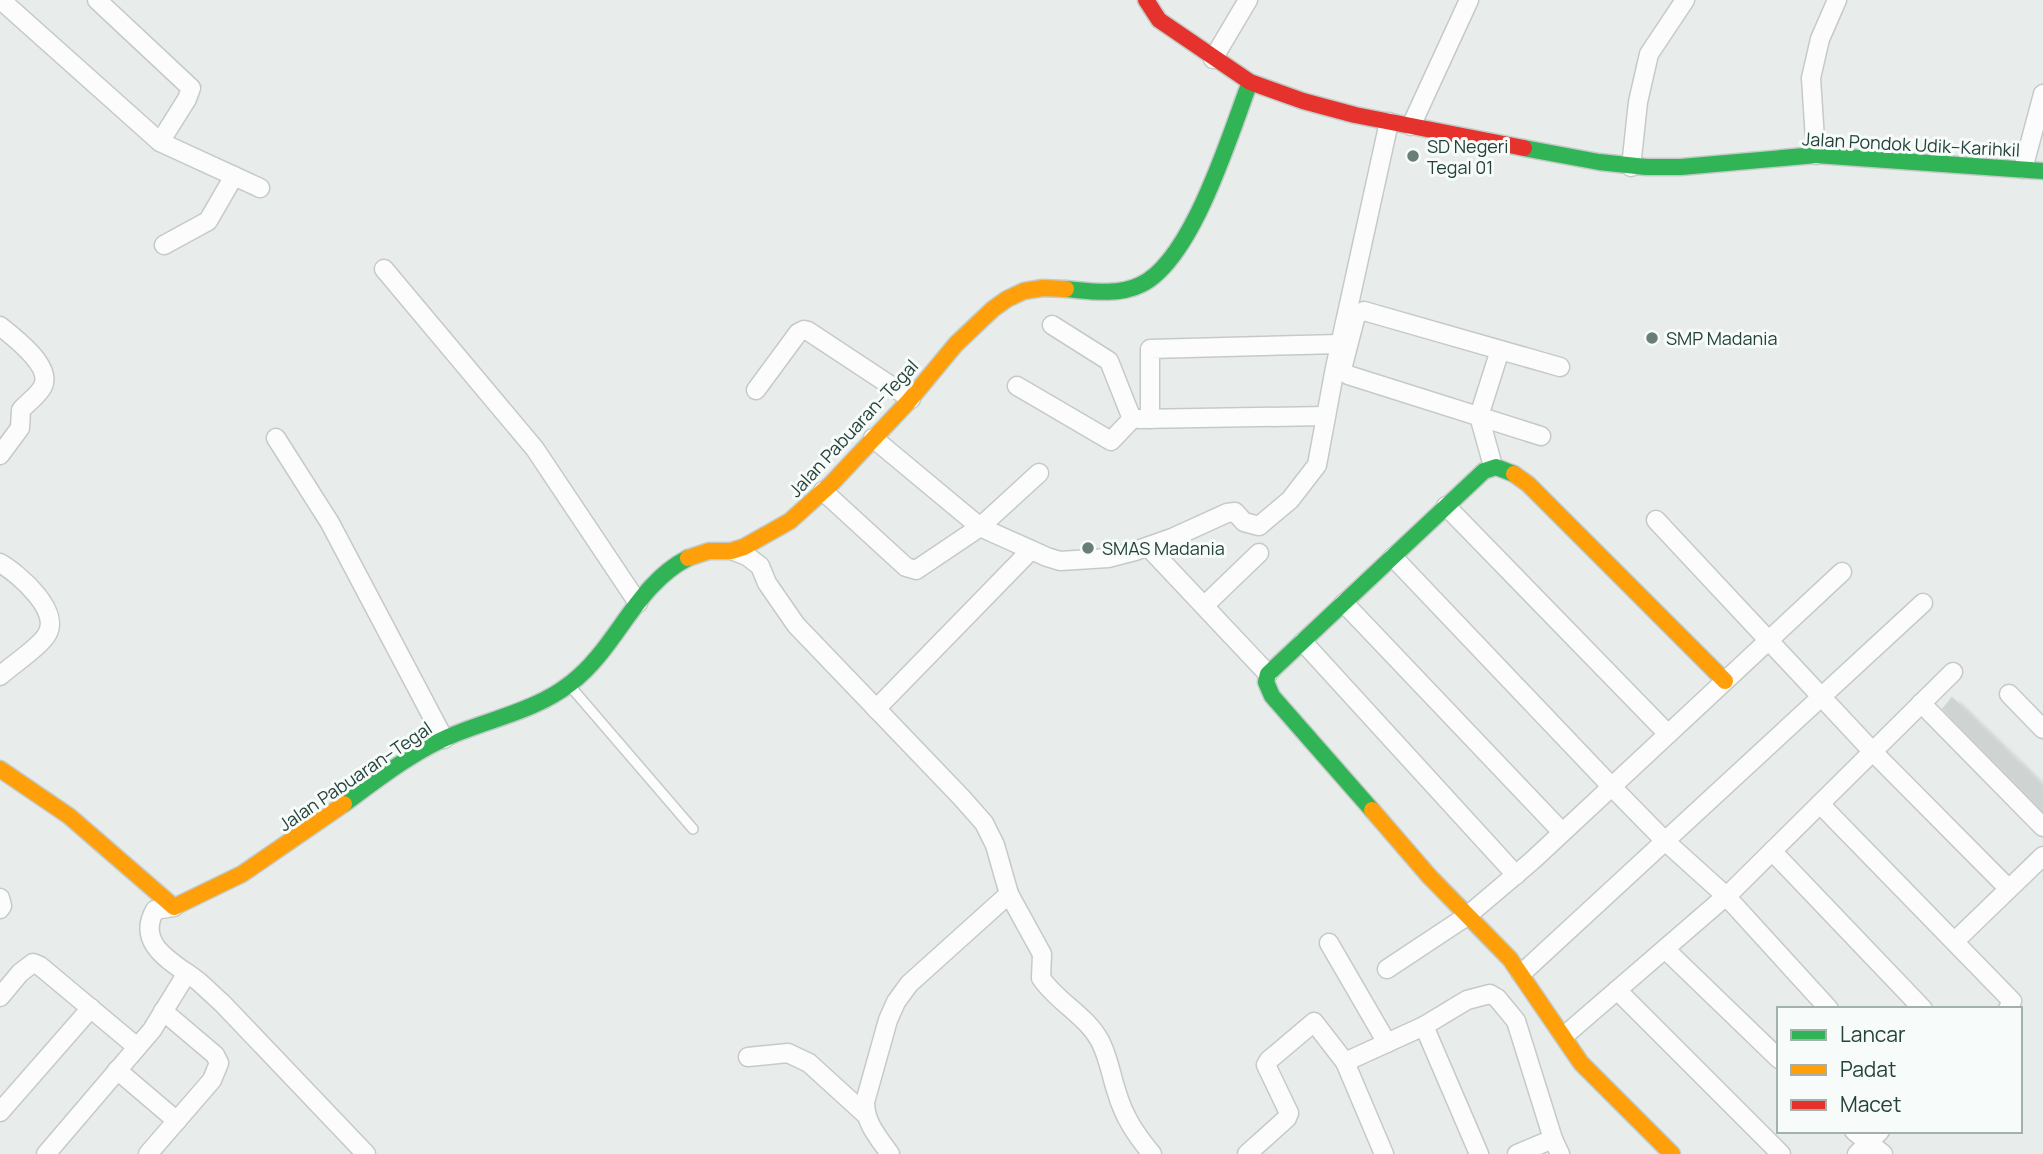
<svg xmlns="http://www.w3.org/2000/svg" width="2043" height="1154" viewBox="0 0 2043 1154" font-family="Manrope,sans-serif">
	<defs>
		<filter id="shadow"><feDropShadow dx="6" dy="6" stdDeviation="2" flood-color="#0004"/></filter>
	</defs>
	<rect width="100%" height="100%" fill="#e8edeb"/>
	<path fill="#cfd4d2" stroke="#d1d6d4" stroke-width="2" filter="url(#shadow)" d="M1952 698 2043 786V811L1943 709Z"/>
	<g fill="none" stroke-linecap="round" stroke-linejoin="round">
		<defs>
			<path id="lane" d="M570 686 693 829"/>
			<g id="street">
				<path d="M1 0 160 142 260 188"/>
				<path d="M97 0 191 88 187 99 160 142"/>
				<path d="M1213 59 1248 0"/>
				<path d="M1411 126 1469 0"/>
				<path d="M1816 155 1811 78 1820 39 1837 0"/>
				<path d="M1631 167 1638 102 1649 54 1685 0"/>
				<path d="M2023 169 2043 94"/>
				<path d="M164 245 208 221 234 176"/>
				<path d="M384 269 535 449 638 603"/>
				<path d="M0 326C14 337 52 366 43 386 39 395 27 403 21 410L20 428 0 455"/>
				<path d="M1017 386 1111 441 1132 419 1109 361 1052 325"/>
				<path d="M756 390 798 333 804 330 808 331 911 399"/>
				<path d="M1139 419 1326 416"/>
				<path d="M1150 419V349L1340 344"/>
				<path d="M1541 436 1348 375 1342 369 1356 315 1364 311 1560 367"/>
				<path d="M276 438 330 523 444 739"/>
				<path d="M873 438 980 527 1047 557 1060 561 1108 558 1135 551 1172 538 1227 513 1235 512 1244 522 1259 526 1290 500 1317 465 1335 368 1389 122"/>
				<path d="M1493 466 1479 416 1500 350"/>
				<path d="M823 491 906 567 916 570 980 527 1039 473"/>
				<path d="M1446 506 1668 734"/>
				<path d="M1656 520 1873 752 2008 888"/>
				<path d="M734 551 747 556 760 566 767 583 796 625 961 797 984 823 995 845 1009 894 909 984 896 1002 888 1020 865 1102C865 1123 878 1137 890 1154"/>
				<path d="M1153 552 1268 674"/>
				<path d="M1393 557 1612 787 1665 841 1726 896 1829 1009"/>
				<path d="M0 563C19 574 63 612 46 636 36 650 13 664 0 676"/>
				<path d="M1344 603 1562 832"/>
				<path d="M1204 606 1259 553"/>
				<path d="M1303 642 1516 875"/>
				<path d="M2009 694 2043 729"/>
				<path d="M1921 703 2043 827"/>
				<path d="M876 709 1031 550"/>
				<path d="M1820 804 2012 1001 2008 1009"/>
				<path d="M1772 851 1923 1009"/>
				<path d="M1009 894 1042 954 1041 978C1057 1002 1086 1015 1100 1041 1109 1058 1111 1076 1117 1093 1124 1117 1136 1135 1152 1154"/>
				<path d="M0 898 2 906 0 909"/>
				<path d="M174 907 155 910C135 945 174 963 198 981 206 988 214 996 222 1003L366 1154"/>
				<path d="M1955 941 2043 856"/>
				<path d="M1329 943 1387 1043"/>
				<path d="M1665 949 1779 1059"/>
				<path d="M1387 969 1467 916 1533 860 1842 572"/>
				<path d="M1521 974 1923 603"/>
				<path d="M1617 990 1781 1154"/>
				<path d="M0 997 20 973 33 963 40 966 137 1047"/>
				<path d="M1424 1026 1479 1154"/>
				<path d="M1564 1036 1733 890 1953 672"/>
				<path d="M748 1057 788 1053 809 1063 865 1114"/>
				<path d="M117 1070 177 1121"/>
				<path d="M0 1112 91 1008"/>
				<path d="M1854 1131 1883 1154"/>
				<path d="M46 1154 152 1030 187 973"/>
				<path d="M148 1154 212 1080 219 1063 215 1055 163 1011"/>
				<path d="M1247 1154 1287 1118 1289 1113 1266 1065 1269 1060 1314 1022 1345 1062"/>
				<path d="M1384 1154 1345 1062 1424 1026 1467 1000 1490 994 1497 998 1516 1021 1553 1139 1560 1154"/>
				<path d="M1517 1154 1553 1139"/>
				<path d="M1857 1154 1880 1131"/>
			</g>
			<g id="fast">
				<path d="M1524 148 1599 162 1646 167H1681L1816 155 2043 171"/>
				<path d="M1066 289C1089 291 1117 296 1140 285 1192 262 1230 134 1250 82"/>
				<path d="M344 804C377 780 411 753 448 737 489 719 536 711 571 683 617 648 635 585 688 558"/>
				<path d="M1372 810 1272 696 1266 682 1268 674 1484 471 1496 467 1514 474"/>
			</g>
			<g id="slow">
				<path d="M1514 474 1528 484 1725 681"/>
				<path d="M688 558 709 551H731L744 547 790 521 831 484 908 402 956 344 993 309 1007 299 1024 291 1043 288 1066 289"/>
				<path d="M0 769 69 816 174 907 242 874 344 804"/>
				<path d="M1372 810 1429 876 1510 959 1581 1063 1672 1154"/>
			</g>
			<path id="jam" d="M1146 0 1159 20 1250 82 1303 101 1355 115 1524 148"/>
		</defs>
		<use href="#lane" stroke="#c5cac8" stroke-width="12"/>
		<use href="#street" stroke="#c5cac8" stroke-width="21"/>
		<use href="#fast" stroke="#c3cbc8" stroke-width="19"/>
		<use href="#slow" stroke="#c3cbc8" stroke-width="19"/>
		<use href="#jam" stroke="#c3cbc8" stroke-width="19"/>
		<use href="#lane" stroke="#fcfcfc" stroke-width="9"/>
		<use href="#street" stroke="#fcfcfc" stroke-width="18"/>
		<use href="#fast" stroke="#30b455" stroke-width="16"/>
		<use href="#slow" stroke="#ff9f0a" stroke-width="16"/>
		<use href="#jam" stroke="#e5322d" stroke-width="16"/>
	</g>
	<g fill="#697e78" stroke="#f7fbf9" stroke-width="2.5">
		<circle cx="1413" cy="156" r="7"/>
		<circle cx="1652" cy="338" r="7"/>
		<circle cx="1088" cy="548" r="7"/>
	</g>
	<g text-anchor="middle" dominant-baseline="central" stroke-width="6" stroke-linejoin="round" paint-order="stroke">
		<g font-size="18" fill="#24423a" stroke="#f7fbf9">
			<text transform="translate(1911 144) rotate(3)">Jalan Pondok Udik–Karihkil</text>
			<text transform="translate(853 428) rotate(-47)">Jalan Pabuaran–Tegal</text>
			<text transform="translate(355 776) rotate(-34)">Jalan Pabuaran–Tegal</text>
		</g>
		<g font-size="18" fill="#24423a" stroke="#f7fbf9" text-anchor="start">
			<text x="1427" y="146">SD Negeri<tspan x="1427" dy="21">Tegal 01</tspan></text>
			<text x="1666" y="338">SMP Madania</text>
			<text x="1102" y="548">SMAS Madania</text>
		</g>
	</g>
	<rect x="1777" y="1007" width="245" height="126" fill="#f7fbf9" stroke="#a3b1ad" stroke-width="2"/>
	<rect x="1791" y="1030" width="35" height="10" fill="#30b455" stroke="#a3b1ad" stroke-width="2"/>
	<text x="1840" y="1042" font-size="21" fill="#24423a">Lancar</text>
	<rect x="1791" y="1065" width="35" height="10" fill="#ff9f0a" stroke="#a3b1ad" stroke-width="2"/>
	<text x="1840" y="1077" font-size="21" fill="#24423a">Padat</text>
	<rect x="1791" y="1100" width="35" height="10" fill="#e5322d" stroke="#a3b1ad" stroke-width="2"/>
	<text x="1840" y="1112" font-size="21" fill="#24423a">Macet</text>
</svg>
